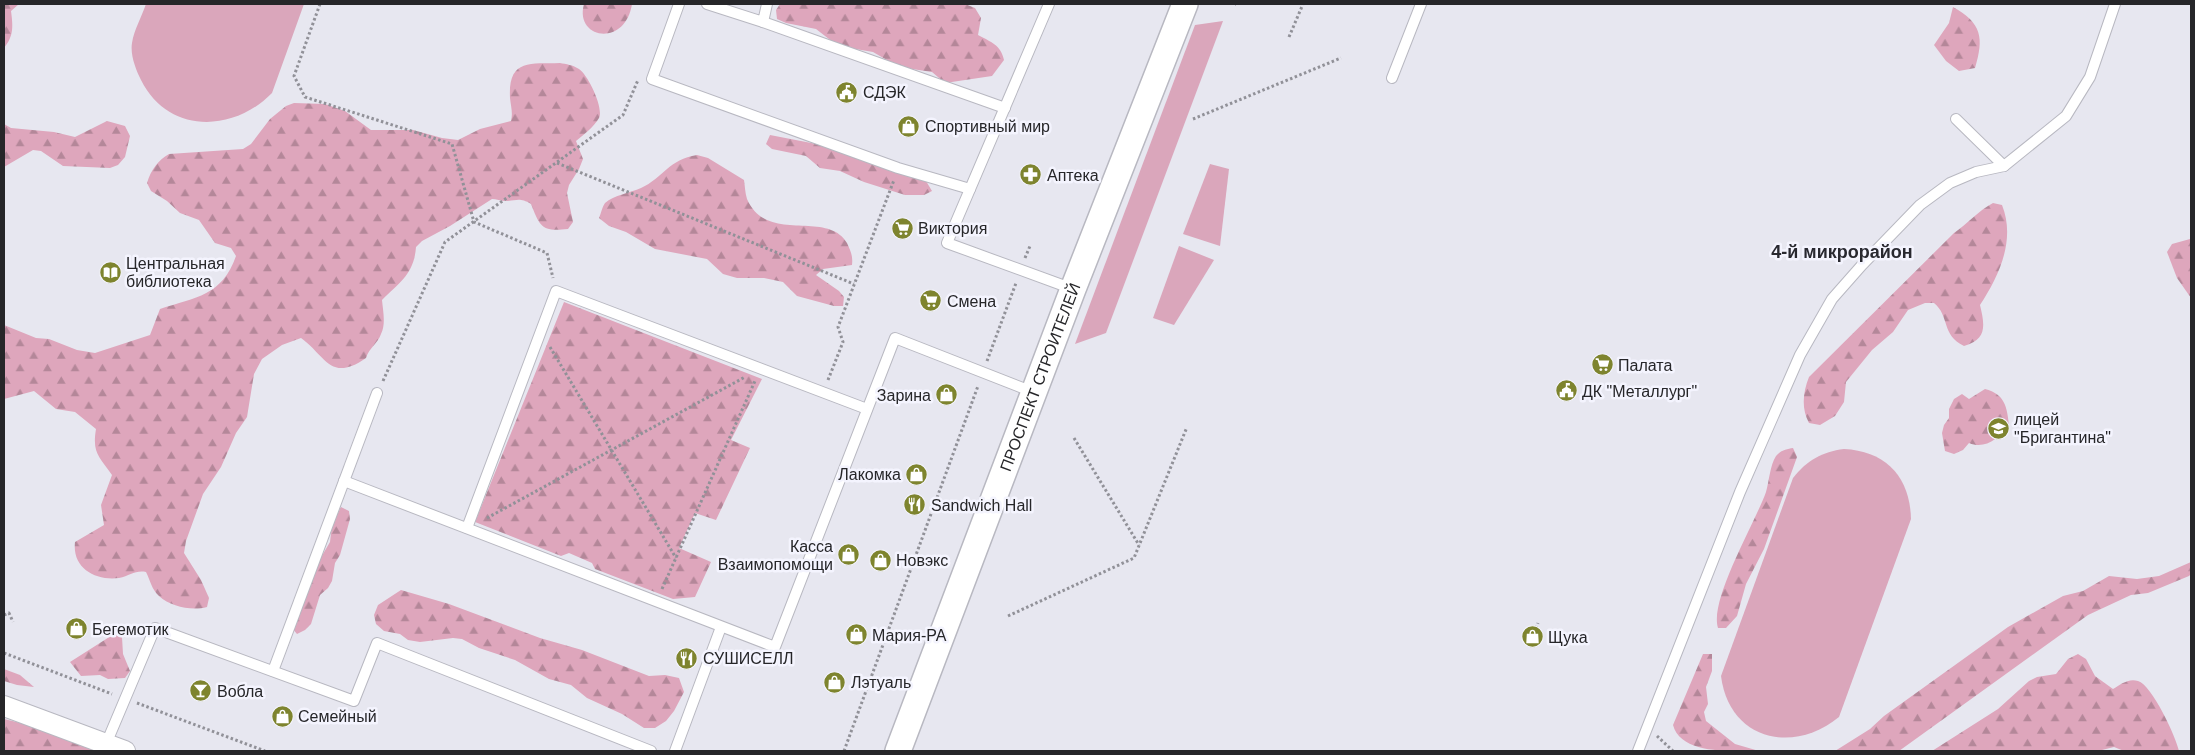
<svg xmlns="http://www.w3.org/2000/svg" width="2195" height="755" viewBox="0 0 2195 755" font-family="Arial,sans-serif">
	<defs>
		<pattern id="forest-firs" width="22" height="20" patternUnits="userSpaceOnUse" patternTransform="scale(1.25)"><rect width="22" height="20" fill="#dea6bc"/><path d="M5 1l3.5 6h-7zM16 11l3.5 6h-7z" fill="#b48799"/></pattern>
	</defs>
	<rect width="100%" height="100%" fill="#e7e7f0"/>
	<g fill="#daa6bb">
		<path d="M146 4H304L272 93C233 133 168 134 141 80 136 70 130 55 132 43 134 30 142 16 146 4Z"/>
		<path d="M1223 21 1106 333 1075 344 1195 25Z"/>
		<path d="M1210 164 1229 169 1220 246 1183 234Z"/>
		<path d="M1179 246 1214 260 1174 325 1153 318Z"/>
		<path d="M1844 449C1886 451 1910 477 1911 519L1839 717C1793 755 1729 740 1721 676L1793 478C1807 460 1822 452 1844 449Z"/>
	</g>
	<g fill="url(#forest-firs)">
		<path d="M4 4H19L11 11C13 26 14 36 4 48Z"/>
		<path d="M584 4H632C625 48 574 39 584 4Z"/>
		<path d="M780 4H965L975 8 981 18 978 35C991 42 1001 45 1004 60L992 76 945 83 932 72 899 67 873 52 838 46 816 29 786 23 777 19 776 10Z"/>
		<path d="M1953 7C1982 23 1984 38 1975 68L1959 71 1946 61 1934 45 1949 23Z"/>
		<path d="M560 63C566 64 573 65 579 69 588 75 604 108 599 118 594 127 583 135 576 141L583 159 579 169 569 185 567 193 573 222 568 229C542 232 540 227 531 204 519 197 517 201 505 201 501 201 496 199 492 199L450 226 422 241 416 247C414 274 400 282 382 300 383 311 386 324 381 334 378 343 369 348 366 358 330 383 326 356 301 338L282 345 262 359 254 374 247 417 236 433 221 467 203 494 186 541 184 553 201 580 209 598 207 607C192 611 171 607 159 596 152 590 150 580 146 572 135 570 130 576 119 578 95 581 72 568 75 542L104 525 101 505 112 475C99 456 92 453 96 429L75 412 56 409 34 391 4 399V325L36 338 49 339 77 350 95 353 150 335 160 309C196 297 222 296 236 256L231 248 215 243 199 220 180 213 167 201 151 191 147 183C151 170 158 160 169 154L243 149 251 144 270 119 286 106 294 103 325 104 345 111 371 130H413L442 138 458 140 480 129 511 121C513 113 511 107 510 98 508 59 529 64 560 63Z"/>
		<path d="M107 121 125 126 130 136 125 157 118 165 110 168 63 166 41 151 33 150 4 167V124L11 128 54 132 75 137Z"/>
		<path d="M770 135 873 155 926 181 932 191 924 195H905L864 182 840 171 820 168 806 156 772 149 766 144Z"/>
		<path d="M697 155 708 158 744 180C745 186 745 193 747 199 767 245 827 209 847 243 851 252 853 256 852 265L823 269 816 275 839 291 844 297 843 306H834L797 296 783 282 764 278H737L723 274 707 259 655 249 626 232 609 226 599 218C601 214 602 207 605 203 614 195 630 193 641 188 663 178 669 159 697 155Z"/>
		<path d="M1993 203 2002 205C2016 240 1999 276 1980 305 1985 326 1987 339 1964 346 1941 335 1950 316 1934 303H1925L1908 310 1893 332 1872 350 1846 382 1844 402 1835 416 1820 425 1809 423C1801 408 1803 392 1809 377L1954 233C1967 224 1978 211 1993 203Z"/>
		<path d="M2190 239 2191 241V298L2177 278 2167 252 2172 244Z"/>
		<path d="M564 302 762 379 731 440 750 448 716 520 695 513 679 548 711 562 695 597 673 599 595 569 592 563 569 553 561 556 475 522Z"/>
		<path d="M1985 389C2005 394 2007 407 2009 425 1999 438 1985 450 1969 443L1963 450 1954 454 1945 451 1942 433 1944 425 1949 418V409L1954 399 1962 394 1969 399Z"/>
		<path d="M1793 448 1797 457 1764 549 1746 584 1737 616 1726 628H1718C1709 600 1755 523 1766 492 1769 482 1770 465 1776 456 1781 450 1787 449 1793 448Z"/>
		<path d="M341 507 349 511 350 519 340 555 335 563 332 581 328 588 320 595 311 624 305 630 297 634 291 627 320 559 330 542 332 525Z"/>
		<path d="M2191 562V574L2189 576 2148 593 2131 595 2088 615 1899 751H1835L1870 729 1884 716 2008 627 2063 596 2083 591 2109 576 2137 579 2159 576Z"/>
		<path d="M401 590 449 604 540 638 582 650 649 676 665 675 679 678 684 692 674 711 666 721 655 728H644L622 714 587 698 571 685 549 679 515 660 479 648 462 639 453 638 420 642 408 640 400 634 384 631 376 624 374 615 378 605Z"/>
		<path d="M114 634 122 637 123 654 130 671 125 678 108 679 100 675 81 676 70 662Z"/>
		<path d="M1703 654H1712V671L1706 687 1708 704 1704 712 1706 721 1735 744 1759 751C1732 751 1681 755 1673 725Z"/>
		<path d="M2078 654 2086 659 2095 676 2113 689C2120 685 2128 678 2138 681 2152 685 2176 737 2179 751H2124L2114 747 2098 751H1932L1998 709 2029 681 2037 677 2056 674 2068 659Z"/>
		<path d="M4 669 20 675 34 687 17 685 4 681Z"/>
		<path d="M4 719 29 725 108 751H4Z"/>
	</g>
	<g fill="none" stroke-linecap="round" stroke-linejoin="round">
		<defs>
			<g id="service">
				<path d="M679 4 652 79 898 168 970 189"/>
				<path d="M707 4 763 22 767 4"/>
				<path d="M1049 4 947 243 1073 289"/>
				<path d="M763 22 1005 108"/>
				<path d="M1392 78 1421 4"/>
				<path d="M1956 119 2004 166 2066 116 2090 77 2115 4"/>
				<path d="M344 481 775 647 895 338 1033 392"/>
				<path d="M467 528 556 291 867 409"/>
				<path d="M273 671 377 393"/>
				<path d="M106 744 155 628 354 701 377 643 651 751"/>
				<path d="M675 751 721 627"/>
				<path d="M1638 751 1740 492 1800 355 1832 299 1862 265 1920 205 1950 183 1976 172 2004 166"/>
			</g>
			<path id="minor" d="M4 706 125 751"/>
			<g id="tertiary">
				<path id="s1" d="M898 751 1073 289 1185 4"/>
			</g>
		</defs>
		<use href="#service" stroke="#b8b8c1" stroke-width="12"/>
		<use href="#minor" stroke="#b8b8c1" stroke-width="22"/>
		<use href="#tertiary" stroke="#b8b8c1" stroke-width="28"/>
		<g stroke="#919198" stroke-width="3" stroke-dasharray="2.5 2.5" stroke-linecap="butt">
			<path d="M320 4 294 76 305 97 452 144 474 222 547 253 553 278"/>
			<path d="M1235 4H1236"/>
			<path d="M1289 37 1303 4"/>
			<path d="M1193 119 1341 58"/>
			<path d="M557 163 854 284"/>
			<path d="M1025 258 1030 246"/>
			<path d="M550 347 676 558"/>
			<path d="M987 361 1016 283"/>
			<path d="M828 380 843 342 838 327 894 180"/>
			<path d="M383 381 445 242 623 115 638 80"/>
			<path d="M1074 438 1139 545"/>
			<path d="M487 518 745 377"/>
			<path d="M662 589 755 381"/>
			<path d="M4 615 9 613 13 622"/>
			<path d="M1008 616 1134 558 1187 427"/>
			<path d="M1534 633 1538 623"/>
			<path d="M4 653 112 694"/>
			<path d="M137 703 265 751"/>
			<path d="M1657 736 1673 751"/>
			<path d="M844 751 978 386"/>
		</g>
		<use href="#service" stroke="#fff" stroke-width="10"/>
		<use href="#minor" stroke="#fff" stroke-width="20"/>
		<use href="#tertiary" stroke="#fff" stroke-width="25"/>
	</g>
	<defs>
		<symbol id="civic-disc" viewBox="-11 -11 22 22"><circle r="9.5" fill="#7e842e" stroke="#f4f4fe"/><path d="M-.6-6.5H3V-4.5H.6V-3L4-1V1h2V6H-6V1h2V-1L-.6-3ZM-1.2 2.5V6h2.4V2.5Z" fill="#fff"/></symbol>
		<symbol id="shop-disc" viewBox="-11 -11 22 22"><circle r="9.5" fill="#7e842e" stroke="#f4f4fe"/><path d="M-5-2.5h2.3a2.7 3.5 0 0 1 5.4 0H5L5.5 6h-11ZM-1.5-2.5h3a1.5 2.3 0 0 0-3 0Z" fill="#fff"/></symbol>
		<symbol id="pharmacy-disc" viewBox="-11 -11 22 22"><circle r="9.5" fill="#7e842e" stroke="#f4f4fe"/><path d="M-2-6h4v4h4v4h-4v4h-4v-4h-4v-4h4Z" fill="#fff"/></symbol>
		<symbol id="supermarket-disc" viewBox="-11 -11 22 22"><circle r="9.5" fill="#7e842e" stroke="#f4f4fe"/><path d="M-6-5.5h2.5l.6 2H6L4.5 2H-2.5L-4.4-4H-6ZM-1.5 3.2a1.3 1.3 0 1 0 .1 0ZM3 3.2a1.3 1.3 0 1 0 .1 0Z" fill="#fff"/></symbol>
		<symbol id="library-disc" viewBox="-11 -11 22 22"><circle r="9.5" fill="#7e842e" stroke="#f4f4fe"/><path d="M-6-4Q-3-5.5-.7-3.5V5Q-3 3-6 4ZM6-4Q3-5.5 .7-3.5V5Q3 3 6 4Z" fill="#fff"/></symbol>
		<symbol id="school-disc" viewBox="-11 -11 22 22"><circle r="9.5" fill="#7e842e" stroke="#f4f4fe"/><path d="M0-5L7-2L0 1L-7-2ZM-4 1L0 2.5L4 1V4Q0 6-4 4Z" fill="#fff"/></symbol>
		<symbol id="restaurant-disc" viewBox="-11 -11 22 22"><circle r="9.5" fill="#7e842e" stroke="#f4f4fe"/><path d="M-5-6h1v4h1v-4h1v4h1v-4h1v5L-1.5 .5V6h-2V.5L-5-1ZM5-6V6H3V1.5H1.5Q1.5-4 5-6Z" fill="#fff"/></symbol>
		<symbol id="bar-disc" viewBox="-11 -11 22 22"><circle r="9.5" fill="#7e842e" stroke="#f4f4fe"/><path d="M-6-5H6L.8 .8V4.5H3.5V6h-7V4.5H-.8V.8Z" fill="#fff"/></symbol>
	</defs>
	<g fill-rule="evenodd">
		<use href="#civic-disc" x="834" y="80" width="25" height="25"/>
		<use href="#shop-disc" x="896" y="114" width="25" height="25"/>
		<use href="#pharmacy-disc" x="1018" y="162" width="25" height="25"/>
		<use href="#supermarket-disc" x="890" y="216" width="25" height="25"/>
		<use href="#library-disc" x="98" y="260" width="25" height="25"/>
		<use href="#supermarket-disc" x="918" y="288" width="25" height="25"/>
		<use href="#supermarket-disc" x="1590" y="352" width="25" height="25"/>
		<use href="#civic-disc" x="1554" y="378" width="25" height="25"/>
		<use href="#shop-disc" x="934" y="382" width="25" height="25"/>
		<use href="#school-disc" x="1986" y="416" width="25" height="25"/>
		<use href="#shop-disc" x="904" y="462" width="25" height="25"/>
		<use href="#restaurant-disc" x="902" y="492" width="25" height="25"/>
		<use href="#shop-disc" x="836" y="542" width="25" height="25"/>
		<use href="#shop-disc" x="868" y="548" width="25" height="25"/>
		<use href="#shop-disc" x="64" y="616" width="25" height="25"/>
		<use href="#shop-disc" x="844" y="622" width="25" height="25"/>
		<use href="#shop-disc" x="1520" y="624" width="25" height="25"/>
		<use href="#restaurant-disc" x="674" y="646" width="25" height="25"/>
		<use href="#shop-disc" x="822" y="670" width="25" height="25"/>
		<use href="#bar-disc" x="188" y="678" width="25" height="25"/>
		<use href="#shop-disc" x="270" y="704" width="25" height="25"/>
	</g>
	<g text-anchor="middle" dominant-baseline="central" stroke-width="5" stroke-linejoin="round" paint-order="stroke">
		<g font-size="16" fill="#262629" stroke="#f4f4fe" text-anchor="start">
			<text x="863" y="92">СДЭК</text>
			<text x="925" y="126">Спортивный мир</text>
			<text x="1047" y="175">Аптека</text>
			<text x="918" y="228">Виктория</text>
			<text x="126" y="263">Центральная<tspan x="126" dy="18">библиотека</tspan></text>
			<text x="947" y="301">Смена</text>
			<text x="1618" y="365">Палата</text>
			<text x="1582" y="391">ДК "Металлург"</text>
			<text x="931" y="395" text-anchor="end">Зарина</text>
			<text x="2014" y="419">лицей<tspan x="2014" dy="18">"Бригантина"</tspan></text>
			<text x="901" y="474" text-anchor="end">Лакомка</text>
			<text x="931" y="505">Sandwich Hall</text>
			<text x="833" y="546" text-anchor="end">Касса<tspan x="833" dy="18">Взаимопомощи</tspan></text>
			<text x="896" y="560">Новэкс</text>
			<text x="92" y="629">Бегемотик</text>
			<text x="872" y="635">Мария-РА</text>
			<text x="1548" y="637">Щука</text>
			<text x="703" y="658">СУШИСЕЛЛ</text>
			<text x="851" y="682">Лэтуаль</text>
			<text x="217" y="691">Вобла</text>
			<text x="298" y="716">Семейный</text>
		</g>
		<g font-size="16" fill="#262629" stroke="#f4f4fe">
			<text stroke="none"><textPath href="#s1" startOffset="400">ПРОСПЕКТ СТРОИТЕЛЕЙ</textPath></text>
		</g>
		<g font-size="18" font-weight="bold" fill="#292930" stroke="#f4f4fe">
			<text x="1842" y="252">4-й микрорайон</text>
		</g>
	</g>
	<rect width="2195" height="755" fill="none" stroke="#262629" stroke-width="10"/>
</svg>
